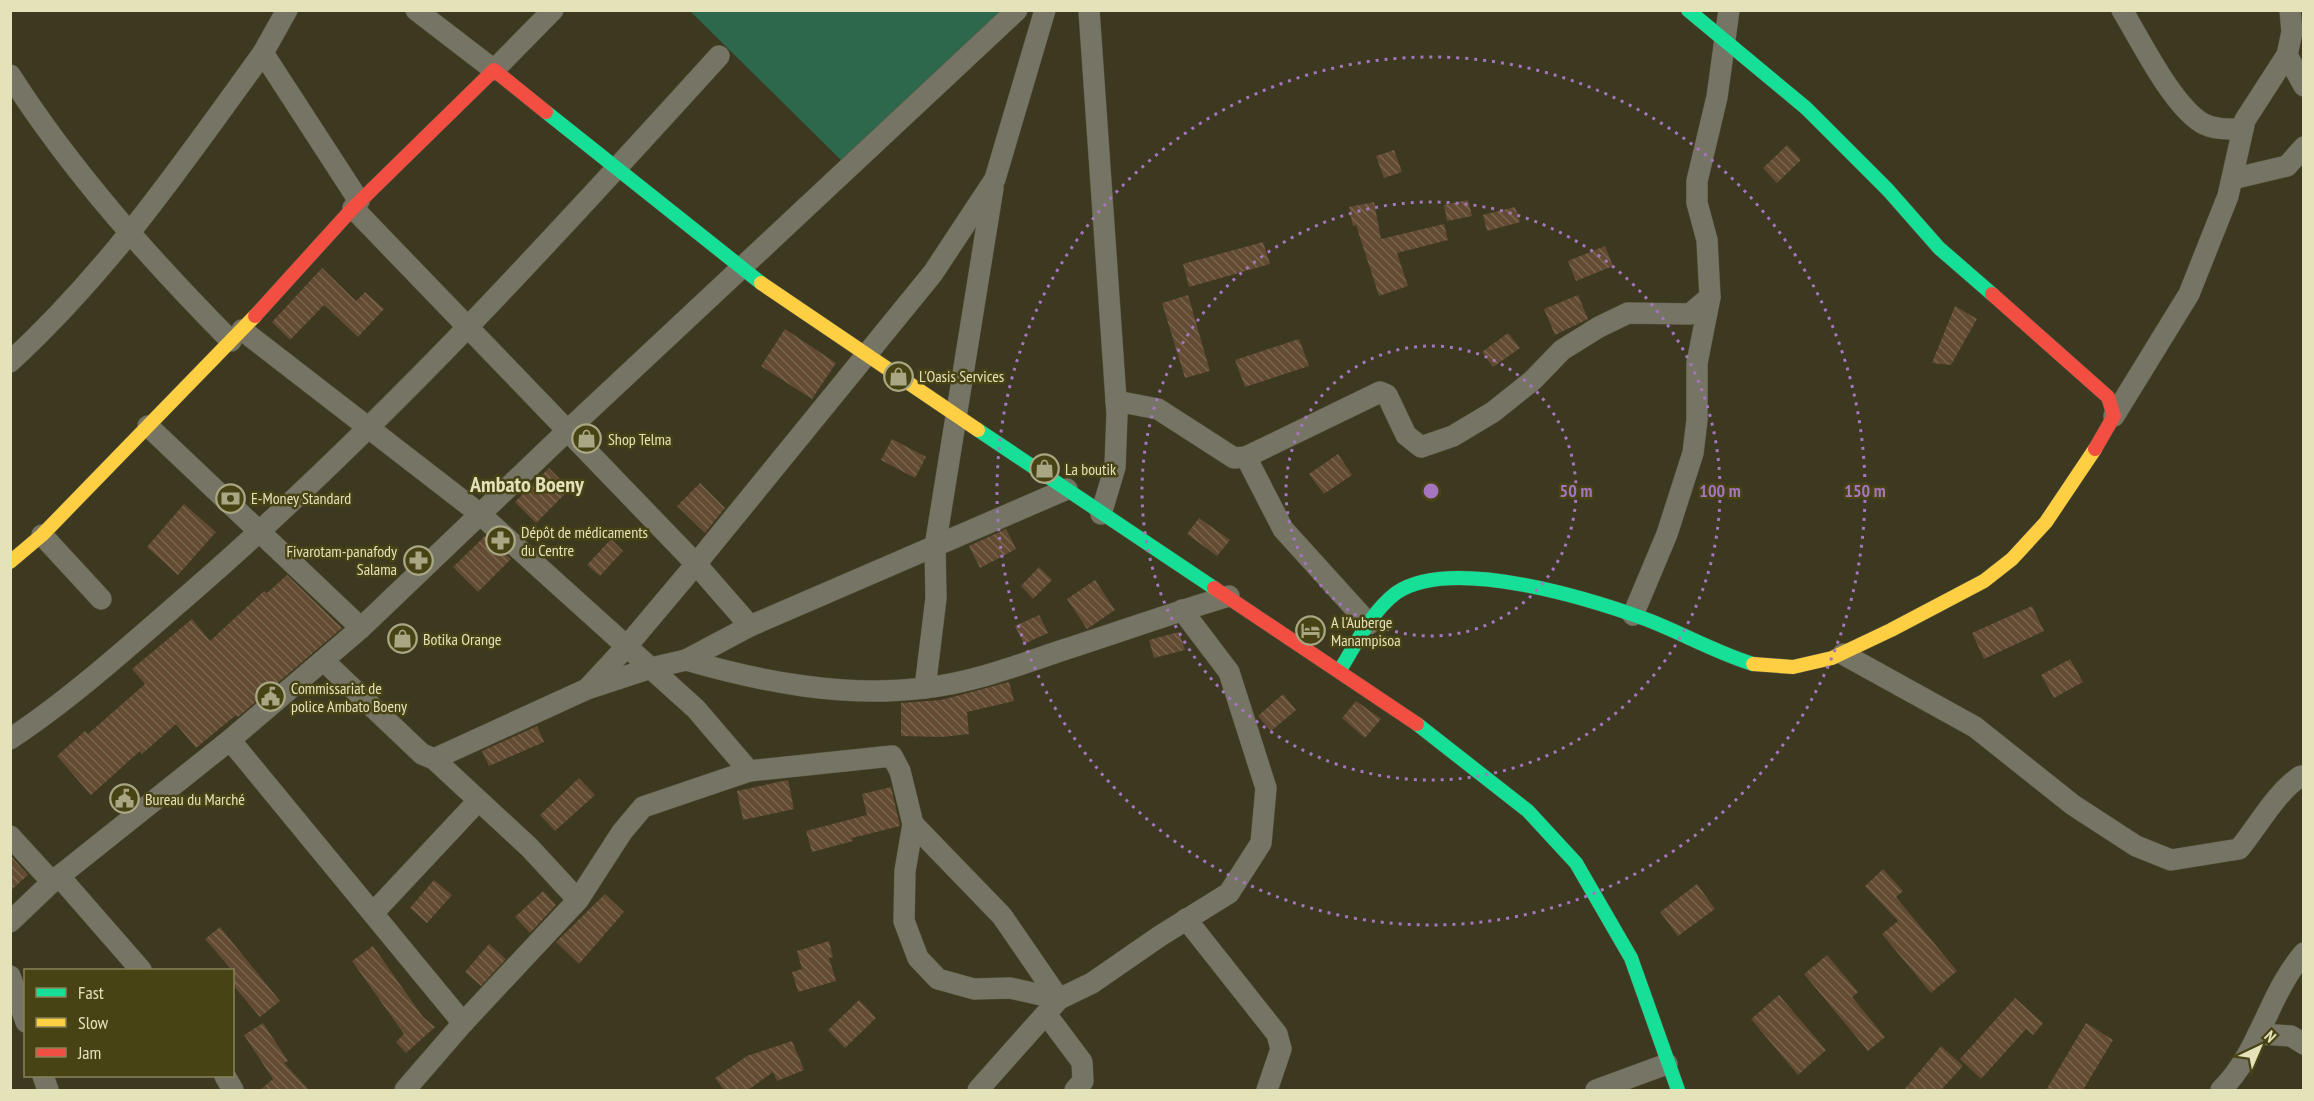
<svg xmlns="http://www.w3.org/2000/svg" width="2314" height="1101" viewBox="0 0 2314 1101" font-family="'PT Sans Narrow',sans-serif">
	<defs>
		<pattern id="building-back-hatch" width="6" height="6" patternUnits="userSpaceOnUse" patternTransform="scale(1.5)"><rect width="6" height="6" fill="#624b32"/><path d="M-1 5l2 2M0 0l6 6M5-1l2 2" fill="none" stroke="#78654e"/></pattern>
	</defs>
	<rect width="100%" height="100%" fill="#3c3920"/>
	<path fill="#2d684d" d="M690 11H1002L842 161Z"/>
	<g fill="url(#building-back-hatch)">
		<path d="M1787 145 1801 160 1777 183 1763 168Z"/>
		<path d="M1394 150 1402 172 1384 178 1376 156Z"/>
		<path d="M1468 200 1472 216 1447 221 1444 205Z"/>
		<path d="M1374 202 1381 239 1444 224 1448 240 1397 253 1408 286 1379 296 1356 225 1353 226 1349 207Z"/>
		<path d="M1515 207 1520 222 1487 231 1483 215Z"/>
		<path d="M1263 242 1270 264 1189 287 1183 264Z"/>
		<path d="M1605 246 1613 266 1576 281 1568 261Z"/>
		<path d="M322 268 356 301 365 292 384 309 358 337 324 305 290 340 272 322Z"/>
		<path d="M1188 295 1210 371 1185 378 1162 303Z"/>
		<path d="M1578 295 1588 319 1555 335 1544 309Z"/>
		<path d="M1955 306 1977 319 1951 365 1932 363Z"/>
		<path d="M785 329 836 363 812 399 761 366Z"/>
		<path d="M1508 333 1520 348 1493 367 1482 352Z"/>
		<path d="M1299 339 1309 366 1245 387 1235 360Z"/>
		<path d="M892 439 926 457 915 478 881 460Z"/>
		<path d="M1338 454 1352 475 1324 494 1309 474Z"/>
		<path d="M549 468 570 489 536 523 515 502Z"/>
		<path d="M700 483 725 508 705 533 677 506Z"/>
		<path d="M184 504 216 532 178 575 147 547Z"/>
		<path d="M1199 518 1230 540 1217 556 1187 534Z"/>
		<path d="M1006 529 1016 549 980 568 969 546Z"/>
		<path d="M485 536 511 559 478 592 453 567Z"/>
		<path d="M611 539 623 551 600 576 587 565Z"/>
		<path d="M1039 567 1052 580 1033 599 1021 586Z"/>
		<path d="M287 575 342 628 238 717 236 715 196 748 176 724 142 754 140 751 91 795 57 756 85 731 88 734 145 684 132 669 192 619 210 641 264 591 267 593Z"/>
		<path d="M1095 580 1115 610 1087 629 1067 599Z"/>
		<path d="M2032 606 2044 631 1984 659 1972 633Z"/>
		<path d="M1039 615 1048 633 1024 644 1015 626Z"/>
		<path d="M1179 632 1185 650 1154 658 1149 640Z"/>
		<path d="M2070 659 2083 682 2054 698 2041 675Z"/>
		<path d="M1009 682 1014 701 967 712 969 734 942 737 901 736V703L941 700Z"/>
		<path d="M1283 694 1296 710 1271 731 1258 716Z"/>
		<path d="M1356 701 1381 719 1365 738 1342 718Z"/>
		<path d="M537 726 544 742 489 766 482 751Z"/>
		<path d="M579 778 595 795 555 831 540 815Z"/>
		<path d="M788 780 794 809 743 820 737 791Z"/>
		<path d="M891 787 900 826 852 838 853 841 812 852 806 831 867 815 862 794Z"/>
		<path d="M10 855 28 875 10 891Z"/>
		<path d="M1883 869 1903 891 1896 897 1957 971 1931 993 1882 934 1898 921 1865 886Z"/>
		<path d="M434 880 452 895 427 923 410 908Z"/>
		<path d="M1697 884 1715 909 1678 936 1660 912Z"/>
		<path d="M543 891 556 905 530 933 515 917Z"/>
		<path d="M605 894 624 912 579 964 556 942Z"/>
		<path d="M220 927 280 1001 260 1017 232 984V970L205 939Z"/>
		<path d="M829 941 833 957 829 958 836 981 798 992 792 972 802 969 797 951Z"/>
		<path d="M489 944 506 959 481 986 465 972Z"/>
		<path d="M373 946 423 1017 435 1027 406 1053 396 1042 404 1034 352 961Z"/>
		<path d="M1827 955 1858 992 1852 997 1885 1037 1868 1051 1804 974Z"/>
		<path d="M1779 995 1826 1050 1798 1075 1751 1019Z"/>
		<path d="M2015 998 2043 1023 2033 1035 2026 1029 1981 1079 1960 1059Z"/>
		<path d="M859 1000 876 1018 845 1048 828 1030Z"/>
		<path d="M263 1023 288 1061 284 1063 309 1090H260L273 1079 244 1035Z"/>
		<path d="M2086 1023 2113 1040 2083 1090H2046Z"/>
		<path d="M792 1041 804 1070 777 1081 773 1072 748 1090H724L715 1078 747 1056Z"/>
		<path d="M1941 1046 1963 1066 1941 1090H1904Z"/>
	</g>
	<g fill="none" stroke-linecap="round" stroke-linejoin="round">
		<defs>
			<g id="street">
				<path d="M416 10 494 70 553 10"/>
				<path d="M1089 10 1117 414 1115 467 1101 514"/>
				<path d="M2122 10C2141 41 2172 105 2202 123 2214 130 2230 129 2243 129"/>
				<path d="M263 53 287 10"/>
				<path d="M2287 55 2304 86"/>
				<path d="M10 75C72 172 151 260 231 341"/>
				<path d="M2232 179 2287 166 2304 147"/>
				<path d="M353 208 696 564 750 626"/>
				<path d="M242 330 480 514 696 709 749 771"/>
				<path d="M10 362C112 268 183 163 263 53L359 201"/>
				<path d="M1116 401 1158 409 1234 458 1246 457 1380 392 1387 395 1406 435 1421 447 1453 436 1493 412 1533 380 1562 350 1599 327 1628 313 1690 314 1710 297"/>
				<path d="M2114 416 2189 294 2228 196 2245 120 2287 55 2292 32 2290 10"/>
				<path d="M148 426 361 628"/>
				<path d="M1246 457 1283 529 1369 624"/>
				<path d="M42 535 101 599"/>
				<path d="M1633 615 1667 534 1693 453 1697 420V363L1710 297 1707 240 1697 203V181L1717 97 1729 10"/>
				<path d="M1843 654 1975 727 2073 805 2136 846 2171 860 2239 849C2258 826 2277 791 2301 776L2304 777"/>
				<path d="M686 660C762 682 845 698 924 688 971 683 1016 666 1060 651 1116 633 1172 613 1229 596"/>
				<path d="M324 661 422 754 434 759 587 689 651 668 686 660 750 626 1067 489"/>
				<path d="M588 688 627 646 696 564 933 273 995 179 1045 10"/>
				<path d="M925 688 936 598 935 547 993 188"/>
				<path d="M10 739C74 697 137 639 195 589 383 425 552 240 719 56"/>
				<path d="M230 740 463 1023"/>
				<path d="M434 759 530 848 578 900"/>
				<path d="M913 824 1002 916 1059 999"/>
				<path d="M10 836 52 882"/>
				<path d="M59 876 141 970"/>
				<path d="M374 912 478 801"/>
				<path d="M1186 919 1277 1034 1281 1049 1267 1090"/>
				<path d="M10 922 52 882 230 740 361 628 567 431 1017 10"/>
				<path d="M10 976 26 1022"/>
				<path d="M1046 1014 1082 1062 1083 1081 1075 1090"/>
				<path d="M2258 1034 2291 1036 2304 1044"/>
				<path d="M43 1076 48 1090"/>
				<path d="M225 1076 233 1090"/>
				<path d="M405 1090 463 1023 578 900 622 832 643 807 749 771 892 756 900 771 913 824 905 871 904 921 918 958 938 979 974 989 1010 988 1059 999"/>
				<path d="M978 1090 1059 999 1092 983 1160 936 1229 893 1261 843 1266 788 1229 672 1182 610"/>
				<path d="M1596 1090 1667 1064"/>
				<path d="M2221 1090C2260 1052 2268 994 2304 953"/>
			</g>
			<g id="fast">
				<path d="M1688 10 1806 108 1888 190 1939 248 1992 294"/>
				<path d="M546 112 761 283"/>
				<path d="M978 430 1214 588"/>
				<path d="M1340 670C1356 644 1371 612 1396 593 1451 555 1590 599 1648 620 1684 634 1717 653 1753 664"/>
				<path d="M1417 724 1528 811 1576 863 1631 958 1678 1090"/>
			</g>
			<g id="slow">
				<path d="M761 283 978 430"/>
				<path d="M10 562 42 535 255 316"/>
				<path d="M1753 664 1793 667 1832 658 1891 630 1984 581 2012 559 2046 522 2095 449"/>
			</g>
			<g id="jam">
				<path d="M1992 294 2108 397 2114 416 2095 449"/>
				<path d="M255 316 353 208 494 70 546 112"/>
				<path d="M1214 588 1417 724"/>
			</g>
		</defs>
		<use href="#street" stroke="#58563e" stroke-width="22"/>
		<use href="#fast" stroke="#58563e" stroke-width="15"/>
		<use href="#slow" stroke="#58563e" stroke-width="15"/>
		<use href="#jam" stroke="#58563e" stroke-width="15"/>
		<use href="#street" stroke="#767465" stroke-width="21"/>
		<use href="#fast" stroke="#16e098" stroke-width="14"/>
		<use href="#slow" stroke="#ffcf43" stroke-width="14"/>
		<use href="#jam" stroke="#f24e42" stroke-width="14"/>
	</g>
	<g fill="none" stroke="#a575bd" stroke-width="3" stroke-dasharray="3 6">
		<circle cx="1431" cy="491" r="145"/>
		<circle cx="1431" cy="491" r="289"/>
		<circle cx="1431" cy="491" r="434"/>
	</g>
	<defs>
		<symbol id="shop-ring" viewBox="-11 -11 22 22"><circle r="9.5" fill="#474315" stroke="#a9a783" stroke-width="1.5"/><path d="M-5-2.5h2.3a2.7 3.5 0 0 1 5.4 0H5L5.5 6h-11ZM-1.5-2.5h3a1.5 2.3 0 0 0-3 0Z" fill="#a9a783"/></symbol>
		<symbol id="bank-ring" viewBox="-11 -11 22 22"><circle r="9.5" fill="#474315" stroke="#a9a783" stroke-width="1.5"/><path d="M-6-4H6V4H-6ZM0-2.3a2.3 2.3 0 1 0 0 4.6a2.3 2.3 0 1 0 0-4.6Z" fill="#a9a783"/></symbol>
		<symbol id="pharmacy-ring" viewBox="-11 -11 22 22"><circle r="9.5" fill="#474315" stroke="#a9a783" stroke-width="1.5"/><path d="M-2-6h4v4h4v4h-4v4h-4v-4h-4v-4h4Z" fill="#a9a783"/></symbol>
		<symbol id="hotel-ring" viewBox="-11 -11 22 22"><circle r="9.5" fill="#474315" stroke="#a9a783" stroke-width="1.5"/><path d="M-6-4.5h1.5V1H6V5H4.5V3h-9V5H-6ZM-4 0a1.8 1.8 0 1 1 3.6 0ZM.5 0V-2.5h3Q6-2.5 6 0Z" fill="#a9a783"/></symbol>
		<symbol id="civic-ring" viewBox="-11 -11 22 22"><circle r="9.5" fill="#474315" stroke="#a9a783" stroke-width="1.5"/><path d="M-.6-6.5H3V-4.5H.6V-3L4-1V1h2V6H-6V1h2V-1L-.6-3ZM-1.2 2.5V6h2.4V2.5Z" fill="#a9a783"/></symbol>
	</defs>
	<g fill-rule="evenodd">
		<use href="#shop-ring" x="882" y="360" width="33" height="33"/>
		<use href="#shop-ring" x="570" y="422" width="33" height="33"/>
		<use href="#shop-ring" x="1028" y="452" width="33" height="33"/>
		<use href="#bank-ring" x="214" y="482" width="33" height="33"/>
		<use href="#pharmacy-ring" x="484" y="524" width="33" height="33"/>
		<use href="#pharmacy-ring" x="402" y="544" width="33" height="33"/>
		<use href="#hotel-ring" x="1294" y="614" width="33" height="33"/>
		<use href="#shop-ring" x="386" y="622" width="33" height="33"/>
		<use href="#civic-ring" x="254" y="680" width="33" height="33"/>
		<use href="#civic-ring" x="108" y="782" width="33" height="33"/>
	</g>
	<g text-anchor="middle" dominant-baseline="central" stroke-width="5" stroke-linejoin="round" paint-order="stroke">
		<g font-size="16" fill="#e4e2b9" stroke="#474315" text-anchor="start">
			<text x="919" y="376">L'Oasis Services</text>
			<text x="608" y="439">Shop Telma</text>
			<text x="1065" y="469">La boutik</text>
			<text x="251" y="498">E-Money Standard</text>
			<text x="521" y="532">Dépôt de médicaments<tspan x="521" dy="18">du Centre</tspan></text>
			<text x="397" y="551" text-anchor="end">Fivarotam-panafody<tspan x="397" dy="18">Salama</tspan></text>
			<text x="1331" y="622">A l'Auberge<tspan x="1331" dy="18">Manampisoa</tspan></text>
			<text x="423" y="639">Botika Orange</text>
			<text x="291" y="688">Commissariat de<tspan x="291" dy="18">police Ambato Boeny</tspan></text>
			<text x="145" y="799">Bureau du Marché</text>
		</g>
		<g font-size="22" font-weight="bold" fill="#e4e2b9" stroke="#474315">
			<text x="527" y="484">Ambato Boeny</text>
		</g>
	</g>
	<circle cx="1431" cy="491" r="9" fill="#a575bd" stroke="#474315" stroke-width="3"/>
	<g font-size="18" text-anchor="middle" font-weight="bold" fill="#a575bd" stroke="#474315" stroke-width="5" stroke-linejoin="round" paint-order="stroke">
		<text x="1576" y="497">50 m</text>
		<text x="1720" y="497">100 m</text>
		<text x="1865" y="497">150 m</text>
	</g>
	<rect width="2314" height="1101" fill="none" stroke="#e4e2b9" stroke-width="24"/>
	<rect x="24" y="969" width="210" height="108" fill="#474315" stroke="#868357" stroke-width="1.5"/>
	<rect x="36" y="988" width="30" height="9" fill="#16e098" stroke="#868357" stroke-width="1.5"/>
	<text x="78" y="999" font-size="18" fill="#e4e2b9">Fast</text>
	<rect x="36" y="1018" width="30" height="9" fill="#ffcf43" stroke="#868357" stroke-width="1.5"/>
	<text x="78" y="1029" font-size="18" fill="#e4e2b9">Slow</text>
	<rect x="36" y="1048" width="30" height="9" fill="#f24e42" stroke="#868357" stroke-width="1.5"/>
	<text x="78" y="1059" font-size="18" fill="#e4e2b9">Jam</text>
	<g transform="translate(2260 1047) rotate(44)" stroke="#474315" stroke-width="4.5" paint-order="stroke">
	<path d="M0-4.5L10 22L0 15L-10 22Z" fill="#e4e2b9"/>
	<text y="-9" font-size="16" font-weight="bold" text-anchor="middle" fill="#e4e2b9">N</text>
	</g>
</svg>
